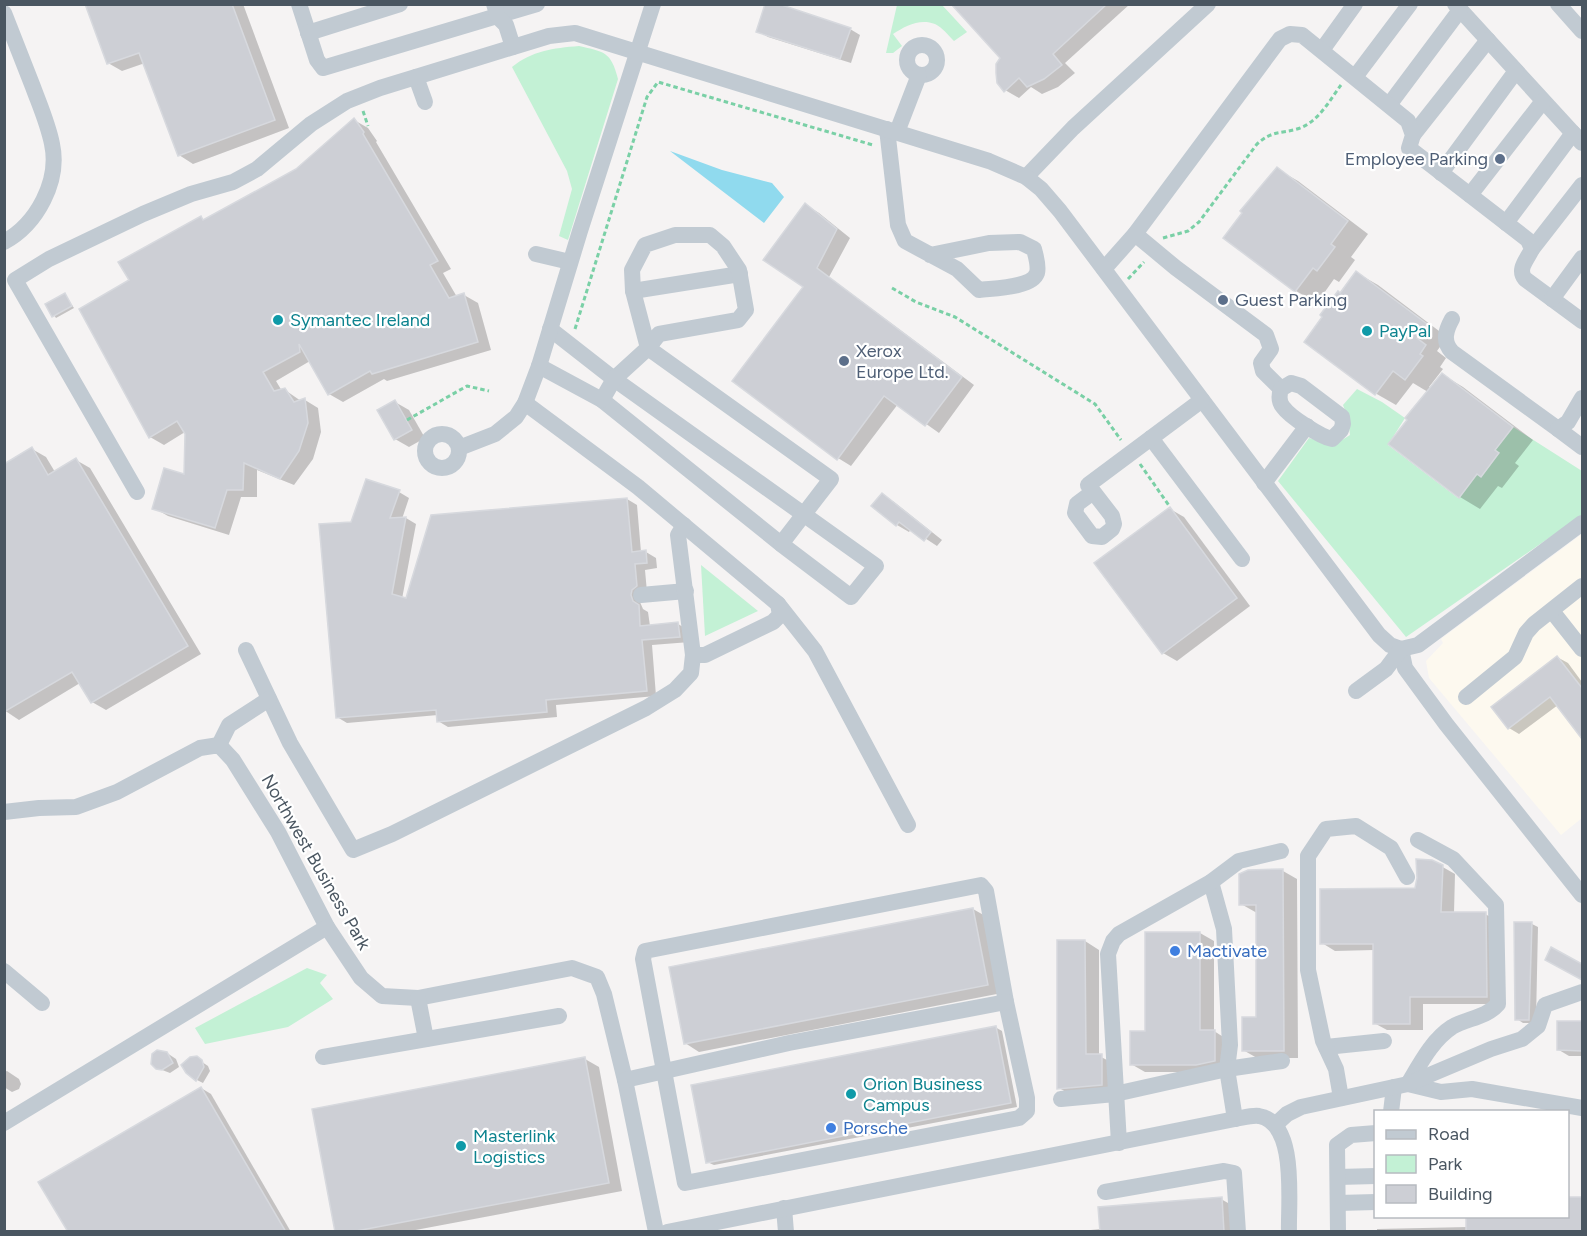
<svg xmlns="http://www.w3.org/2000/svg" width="1587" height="1236" viewBox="0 0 1587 1236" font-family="Figtree,sans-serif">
	<rect width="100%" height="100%" fill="#f5f3f3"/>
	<path fill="#fdf9ef" d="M1582 534V818L1561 835 1429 678 1426 661 1443 643 1441 639Z"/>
	<g fill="#c3f1d5">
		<path d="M897 5H942L967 32 954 41C949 36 942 27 935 24 920 18 905 26 893 34L902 46 893 53H886Z"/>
		<path d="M579 46C604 52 611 51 618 79L568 240 559 236 572 189 567 171 512 67C532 51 553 48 579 46Z"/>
		<path d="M1357 389 1382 402 1405 418 1388 445 1458 498 1513 427 1582 471V515L1406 637 1278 481 1309 438 1334 445 1350 435 1348 418 1343 405Z"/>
		<path d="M701 565 758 611 705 636Z"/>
		<path d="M307 968 327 975 320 983 333 999 288 1027 205 1044 195 1028Z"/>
	</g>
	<path fill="#90daee" d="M670 151 722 170 772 183 784 197 764 223Z"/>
	<g fill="#0003">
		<path d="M87 4H243L289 128 193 164 179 155 145 63 122 71 108 63Z"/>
		<path d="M953 4H1130L1065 63 1075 73 1058 87 1042 94 1031 87 1019 98 1005 90 1001 58Z"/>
		<path d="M850 29 860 35 851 63 768 37 758 31Z"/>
		<path d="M354 120 368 128 377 141 376 142 451 269 443 273 457 297 464 295 478 303 491 350 387 381 384 379 343 402 329 394 310 361 276 381 282 391 285 390 301 401 305 400 318 408 321 432 313 459 294 485 257 470V497H241L229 535 168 516 154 508 185 476V432L164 445 150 437 131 281 201 218 205 220 296 171Z"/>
		<path d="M1277 169 1298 181 1368 234 1351 257 1355 260 1339 282 1334 279 1317 303 1296 291Z"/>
		<path d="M806 205 819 213 850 238 829 277 974 385 939 433 898 404 851 466 838 458 805 287Z"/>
		<path d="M1357 273 1378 285 1447 337 1437 351 1446 358 1440 367 1443 369 1429 387 1431 388 1443 375 1463 387 1533 440 1515 463 1519 466 1502 488 1498 486 1480 509 1460 497 1428 392 1413 383 1396 405 1375 393 1341 295Z"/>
		<path d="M65 295 74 308 56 318 47 305Z"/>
		<path d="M395 402 409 410 425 438 409 447 395 439Z"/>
		<path d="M32 449 46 457 55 472 76 460 90 468 201 654 106 710 92 702 80 683 19 720 4 710Z"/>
		<path d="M399 492 409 498 402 519 406 518 416 524 402 599 407 600 627 499 637 505 641 552H646L656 558 657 568 645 570 647 592 640 602 643 609 648 612 650 626 678 624 688 630 690 642 652 645 656 696 556 705 557 717 448 727 438 721V715L347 723 337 717 352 523Z"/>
		<path d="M882 495 894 502 942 540 937 546 911 529 909 532 897 525 873 506Z"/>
		<path d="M1170 509 1184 517 1250 606 1177 661 1163 653Z"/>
		<path d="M1557 657 1568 663 1582 682V737L1558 705 1519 734 1509 728Z"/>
		<path d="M1432 861 1455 874 1454 913 1485 914 1498 921 1500 1004H1423V1030H1387L1374 1023V950L1335 951 1322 943 1416 890Z"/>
		<path d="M1283 871 1297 879 1298 1058H1257L1243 1050 1258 1018 1257 913 1241 904Z"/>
		<path d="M973 909 987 917 1002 993 699 1052 685 1043Z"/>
		<path d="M1532 924 1538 927 1536 1020V1023H1523L1517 1019Z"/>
		<path d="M1200 933 1214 941V1031L1228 1040 1229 1068 1211 1072H1145L1131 1064Z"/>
		<path d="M1085 941 1099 950V1056L1115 1064V1092L1073 1096 1059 1088V942Z"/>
		<path d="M1559 1023H1582V1056H1569L1559 1050Z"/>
		<path d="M995 1027 1002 1031 1017 1107 714 1165 707 1162Z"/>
		<path d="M164 1051 176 1059 179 1067 170 1073 157 1068Z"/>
		<path d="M196 1058 208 1066 210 1071 203 1083 197 1080Z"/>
		<path d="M585 1059 599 1067 622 1191 405 1232H337Z"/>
		<path d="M7 1071 19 1079 21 1084 19 1089 12 1092 4 1087V1072Z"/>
		<path d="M201 1088 211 1094 291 1232H70Z"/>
		<path d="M1568 1198H1582V1232H1377V1229L1468 1227 1568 1216Z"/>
		<path d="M1221 1199 1235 1207 1237 1232H1070L1101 1229Z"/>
	</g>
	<g fill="#cdcfd5" stroke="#d7d9de" stroke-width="1.5">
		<path d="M85 4H232L275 120 178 156 139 53 107 64Z"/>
		<path d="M765 4H779L851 28 840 59 756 32Z"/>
		<path d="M951 4H1107L1053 54 1062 65 1044 79 1027 87 1019 78 1004 92 997 83 996 73V64L1000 58Z"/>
		<path d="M354 118 364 132 363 134 438 261 430 265 449 298 464 293 478 342 372 374 370 371 328 395 299 344 300 352 263 372 274 391 285 388 294 402 305 398 308 423 299 451 280 479 244 463 243 490H227L215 528 152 509 164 468 184 474 185 434 177 421 149 438 79 309 129 280 118 262 201 216 203 220 296 169Z"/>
		<path d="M1277 167 1348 221 1331 244 1335 247 1317 271 1313 268 1295 292 1223 238 1242 213 1240 211Z"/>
		<path d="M805 203 837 229 817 268 962 377 925 426 884 396 837 460 732 381 803 287 763 260Z"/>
		<path d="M1356 271 1427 324 1417 338 1426 345 1420 354 1423 356 1405 380 1393 371 1375 395 1304 342 1322 317 1320 315 1338 291 1340 293Z"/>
		<path d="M65 293 72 306 52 317 45 304Z"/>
		<path d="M1442 373 1513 427 1495 450 1499 453 1481 477 1477 474 1459 498 1388 444 1407 420 1405 418Z"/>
		<path d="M395 400 412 430 394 440 377 410Z"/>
		<path d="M32 447 48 475 76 458 188 646 91 703 72 672 4 712V464Z"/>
		<path d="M366 479 400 490 390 518 406 517 392 594 406 598 431 515 627 498 632 552 646 550 647 563 635 564 637 586 632 590 631 595 633 601 639 605 640 626 678 622 680 637 642 640 647 691 546 700 547 712 437 722 436 710 336 718 319 524 351 522Z"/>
		<path d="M882 493 931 532 924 541 899 522 896 526 871 506Z"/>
		<path d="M1170 507 1237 598 1162 654 1094 563Z"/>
		<path d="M1557 656 1582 688V739L1550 697 1508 729 1491 707Z"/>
		<path d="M1416 859 1432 860 1443 865 1441 912H1486L1487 997H1410V1024H1373V944H1320V889L1415 888 1417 878Z"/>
		<path d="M1283 869 1284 1051H1242V1017H1256V905H1239V874L1248 870Z"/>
		<path d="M973 908 988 985 684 1044 669 967Z"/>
		<path d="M1514 922H1532L1529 1020H1515Z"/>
		<path d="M1145 932H1200V1030H1215V1061L1196 1065H1130V1031H1145Z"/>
		<path d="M1057 940H1085L1086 1054H1102V1085L1057 1089Z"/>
		<path d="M1551 947 1582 964V980L1545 960Z"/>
		<path d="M1557 1021H1582V1051L1557 1050Z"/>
		<path d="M996 1026 1011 1103 706 1163 691 1085Z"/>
		<path d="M157 1050 167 1052 173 1063 162 1070 156 1069 151 1064 152 1054Z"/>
		<path d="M197 1056 202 1060 204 1067 196 1081 186 1073 181 1065 190 1057Z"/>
		<path d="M585 1057 609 1183 351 1232H335L312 1109Z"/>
		<path d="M201 1087 286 1232H68L38 1182Z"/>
		<path d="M1222 1197 1224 1232H1100L1098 1207Z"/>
		<path d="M1568 1197H1582V1232H1466V1216H1568Z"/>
	</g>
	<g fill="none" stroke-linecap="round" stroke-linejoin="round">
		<g stroke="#7ad0a6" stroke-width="3" stroke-dasharray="4.5 3" stroke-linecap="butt">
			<path d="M363 111 368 126"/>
			<path d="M1163 238 1188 231 1199 222 1257 144C1273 130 1280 134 1297 129 1318 123 1329 101 1341 85"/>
			<path d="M1128 279 1144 262"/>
			<path d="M892 288 916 302 955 317 1095 404 1121 440"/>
			<path d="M575 329 647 97 658 82 873 145"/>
			<path d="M407 420 467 386 489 391"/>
			<path d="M1140 464 1170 507"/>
		</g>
		<g stroke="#c1cad2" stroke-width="16">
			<path d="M299 4 317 60 323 68 537 4"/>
			<path d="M494 4 498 17 506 25 513 47"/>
			<path d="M1455 4 1582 143"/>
			<path d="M1558 4 1582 31"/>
			<path d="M4 13C14 38 23 62 33 87 40 106 48 124 52 144 60 181 37 224 4 242"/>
			<path d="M308 33 400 4"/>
			<circle cx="922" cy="60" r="15"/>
			<path d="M1322 50 1355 4"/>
			<path d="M416 77 425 102"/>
			<path d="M1355 77 1410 4"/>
			<path d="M1389 105 1460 10"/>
			<path d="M887 129 898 225 905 241 957 269 979 290C993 288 1032 288 1037 273 1039 266 1036 257 1034 249L1020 242 989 243 930 255"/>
			<path d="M897 132 919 75"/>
			<path d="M1413 135 1488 40"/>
			<path d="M1441 173 1516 71"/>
			<path d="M1026 177 1073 128 1208 4"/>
			<path d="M1470 195 1543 101"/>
			<path d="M1506 223 1573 133"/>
			<path d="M1135 234 1176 268 1266 335 1271 349 1261 363 1263 371 1281 389"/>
			<path d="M1532 249 1582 185"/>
			<path d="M536 254 570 262"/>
			<path d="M1104 269 1135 234 1280 39 1290 34 1302 35 1408 121 1413 135 1409 148 1528 240 1532 249C1527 260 1517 269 1525 279L1582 321"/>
			<path d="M633 291 740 274"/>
			<path d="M1552 299 1582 258"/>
			<path d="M1452 319C1446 330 1442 341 1452 352L1558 429"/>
			<path d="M539 366 602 400 781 544 851 597 876 566 614 379 550 329"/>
			<path d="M1291 383 1301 386 1342 417 1343 424 1341 430 1332 439C1321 437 1290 417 1283 407 1278 401 1279 395 1281 389Z"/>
			<path d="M1582 398 1568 422 1558 429 1582 447"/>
			<path d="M602 400 614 379 648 348 633 291 632 270 645 245 675 235H710L723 246 739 270 746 310 738 320 659 334 648 348 831 479 781 544"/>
			<path d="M525 403 638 487 778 604 780 615 773 622 705 655H693"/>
			<circle cx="442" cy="451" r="17"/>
			<path d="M1151 438 1242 559"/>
			<path d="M459 448 495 434 516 417 525 403 539 366 580 231 653 4"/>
			<path d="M1264 483 1307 426"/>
			<path d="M137 492 15 280 49 259 143 214 191 194 233 182 257 169 311 124 347 101 380 88 549 36 575 33 989 161 1026 177 1041 189 1060 211 1379 635 1390 645 1401 649 1405 668 1446 724 1582 895"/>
			<path d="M1093 492 1077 504 1075 513 1092 536 1102 537 1112 529 1114 524 1112 516 1088 485 1202 400"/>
			<path d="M641 595 686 591"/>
			<path d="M778 604 815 651 908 825"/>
			<path d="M1552 611 1582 649"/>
			<path d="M246 650 290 743 353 850 392 834 646 708 675 690 691 673 693 655 678 535 684 525"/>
			<path d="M1356 691 1386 669 1401 649 1418 645 1582 523"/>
			<path d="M1466 697 1515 657 1526 633 1534 624 1582 586"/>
			<path d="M219 745 229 725 269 699"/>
			<path d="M4 812 39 808 76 807 117 792 200 748 219 745 233 760 278 832 327 927 361 978 382 996 418 998 572 968 597 977 604 994 625 1080 656 1232"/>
			<path d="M1211 882 1224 929 1230 1045 1227 1069 1235 1119"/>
			<path d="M981 885 986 891 1006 1002 1027 1098V1111L1019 1118 685 1183 643 959 645 951Z"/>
			<path d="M4 971 42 1003"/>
			<path d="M418 998 426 1039"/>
			<path d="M1326 1047 1384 1041"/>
			<path d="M323 1057 559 1016"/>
			<path d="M625 1080 789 1043 1006 1002"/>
			<path d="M1408 1084C1420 1064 1432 1040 1452 1027 1467 1018 1486 1018 1498 1004L1496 905 1453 859 1418 840"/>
			<path d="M1408 1084 1441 1092 1472 1089 1582 1108"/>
			<path d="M1341 1098 1336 1069 1323 1041 1308 970V856L1326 829 1356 826 1391 848 1407 877"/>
			<path d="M1061 1099 1115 1094 1227 1069 1282 1061"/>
			<path d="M1391 1112 1394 1087"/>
			<path d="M4 1123 327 927"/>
			<path d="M1275 1125 1287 1114 1301 1107 1408 1084 1491 1049 1522 1039 1538 1026 1545 1005 1582 992"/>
			<path d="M1119 1143 1108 954 1113 941 1119 934 1211 882 1239 861 1281 851"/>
			<path d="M1338 1177 1376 1176"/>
			<path d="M1105 1192 1224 1171 1234 1173 1238 1232"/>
			<path d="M1338 1203 1376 1202"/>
			<path d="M784 1208 786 1232"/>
			<path d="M667 1232 1235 1119C1242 1118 1252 1115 1259 1116 1298 1123 1288 1203 1289 1232"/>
			<path d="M1338 1232 1337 1145 1351 1135 1376 1133"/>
		</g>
	</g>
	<g fill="#5c6f8a" stroke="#fff" stroke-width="2">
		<circle cx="1500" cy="159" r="6"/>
		<circle cx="1223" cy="300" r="6"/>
		<circle cx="844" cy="361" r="6"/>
	</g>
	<g fill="#0f9aa8" stroke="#fff" stroke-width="2">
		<circle cx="278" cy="320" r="6"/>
		<circle cx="1367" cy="331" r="6"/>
		<circle cx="851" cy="1094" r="6"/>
		<circle cx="461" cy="1146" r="6"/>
	</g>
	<g fill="#3f7fe0" stroke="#fff" stroke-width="2">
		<circle cx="1175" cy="951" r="6"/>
		<circle cx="831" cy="1128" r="6"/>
	</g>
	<g text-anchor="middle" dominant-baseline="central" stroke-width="4.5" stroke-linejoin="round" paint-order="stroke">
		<g font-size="18" fill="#4e5e75" stroke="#fff" text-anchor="start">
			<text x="1488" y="159" text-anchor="end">Employee Parking</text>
			<text x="1235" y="300">Guest Parking</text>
			<text x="856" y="351">Xerox<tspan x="856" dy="21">Europe Ltd.</tspan></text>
		</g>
		<g font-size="18" fill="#0d838f" stroke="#fff" text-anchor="start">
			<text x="290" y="320">Symantec Ireland</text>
			<text x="1379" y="331">PayPal</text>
			<text x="863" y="1084">Orion Business<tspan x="863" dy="21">Campus</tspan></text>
			<text x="473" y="1136">Masterlink<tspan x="473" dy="21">Logistics</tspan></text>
		</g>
		<g font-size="18" fill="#4a5661" stroke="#fff">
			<text transform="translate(316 862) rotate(60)">Northwest Business Park</text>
		</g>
		<g font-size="18" fill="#366cbe" stroke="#fff" text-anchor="start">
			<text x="1187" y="951">Mactivate</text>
			<text x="843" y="1128">Porsche</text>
		</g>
	</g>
	<rect width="1587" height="1236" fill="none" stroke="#4a5661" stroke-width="12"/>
	<rect x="1374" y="1110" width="195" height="108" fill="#ffffff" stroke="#b7bbc0" stroke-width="1.5"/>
	<rect x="1386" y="1130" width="30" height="9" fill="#c1cad2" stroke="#b7bbc0" stroke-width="1.5"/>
	<text x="1428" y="1140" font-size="18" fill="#4a5661">Road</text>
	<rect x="1386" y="1155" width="30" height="18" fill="#c3f1d5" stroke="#b7bbc0" stroke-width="1.5"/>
	<text x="1428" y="1170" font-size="18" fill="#4a5661">Park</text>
	<rect x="1386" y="1185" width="30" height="18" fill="#cdcfd5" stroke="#b7bbc0" stroke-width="1.5"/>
	<text x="1428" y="1200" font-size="18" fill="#4a5661">Building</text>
</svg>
